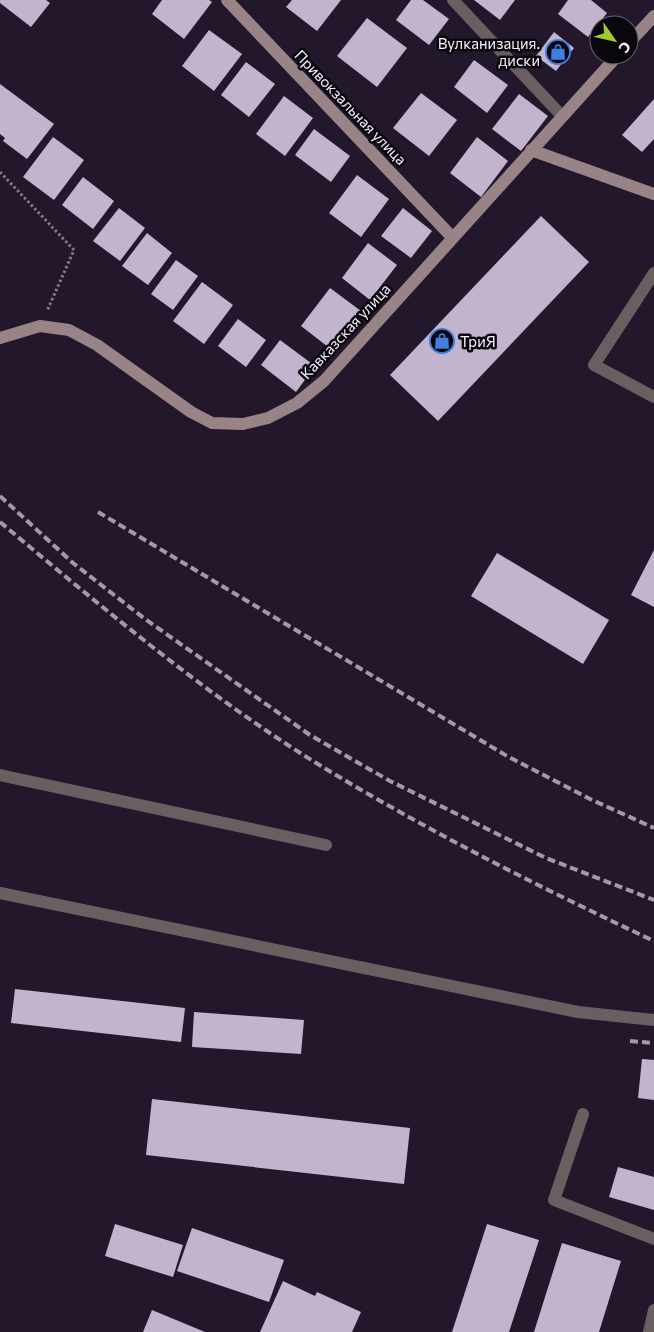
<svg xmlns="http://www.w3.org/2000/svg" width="654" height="1332" viewBox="0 0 654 1332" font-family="Commissioner,sans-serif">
	<rect width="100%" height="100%" fill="#23182b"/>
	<g fill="#c3b4ce">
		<path d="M0 0H46L50 3 31 27 0 3Z"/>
		<path d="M162 0H209L212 2 184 39 152 14Z"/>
		<path d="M292 0H341L317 31 286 7Z"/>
		<path d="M411 0H423L449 19 429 45 396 20Z"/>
		<path d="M474 0H515L500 20Z"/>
		<path d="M568 0H591L607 13 588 37 558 14Z"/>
		<path d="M367 18 407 48 377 87 337 56Z"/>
		<path d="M209 30 242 54 214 91 182 66Z"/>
		<path d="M554 32 574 48 556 71 536 56Z"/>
		<path d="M474 60 508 85 487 113 454 87Z"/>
		<path d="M246 62 275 84 249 117 221 95Z"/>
		<path d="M0 84 54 124 27 159 3 141 5 138 0 134Z"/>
		<path d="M421 93 457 120 429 156 393 128Z"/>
		<path d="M519 94 548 116 521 151 492 129Z"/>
		<path d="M284 96 313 118 285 156 256 134Z"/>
		<path d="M654 99V139L642 152 622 135Z"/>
		<path d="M314 129 350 156 331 182 295 155Z"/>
		<path d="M53 137 84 160 54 200 23 177Z"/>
		<path d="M477 137 508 161 481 197 450 173Z"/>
		<path d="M357 175 389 199 361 237 329 213Z"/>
		<path d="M83 177 114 201 93 229 62 205Z"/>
		<path d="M119 208 145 228 120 261 93 241Z"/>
		<path d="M403 208 432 231 411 258 381 236Z"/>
		<path d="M541 216 589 262 438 421 390 375Z"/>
		<path d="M147 233 172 253 148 285 122 266Z"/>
		<path d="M368 243 397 265 370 300 342 278Z"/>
		<path d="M176 260 198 276 173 310 151 294Z"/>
		<path d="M202 282 233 305 204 344 173 321Z"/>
		<path d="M330 288 361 311 332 350 301 326Z"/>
		<path d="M238 319 266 340 246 367 218 346Z"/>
		<path d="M280 340 315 366 296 392 261 365Z"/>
		<path d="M654 550V607L631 595Z"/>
		<path d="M497 553 609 620 583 664 471 596Z"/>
		<path d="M15 989 185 1008 181 1042 11 1023Z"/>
		<path d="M194 1012 304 1020 301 1054 192 1047Z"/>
		<path d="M642 1059 654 1060V1100L638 1098Z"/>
		<path d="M152 1099 410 1128 404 1184 146 1155Z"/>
		<path d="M618 1167 654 1177V1210L609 1197Z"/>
		<path d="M115 1224 183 1245 173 1277 105 1256Z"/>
		<path d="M487 1224 539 1240 509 1332H452Z"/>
		<path d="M192 1228 284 1260 269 1302 177 1271Z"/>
		<path d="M562 1243 621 1261 599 1332H534Z"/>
		<path d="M283 1281 315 1296 317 1292 361 1312 352 1332H260Z"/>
		<path d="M152 1310 205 1332H143Z"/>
	</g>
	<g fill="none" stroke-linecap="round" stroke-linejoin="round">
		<path stroke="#827989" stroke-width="3" stroke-dasharray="2.5 2.5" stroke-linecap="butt" d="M0 172 74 250 47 311"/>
		<g stroke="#6b5e60" stroke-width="12">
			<path d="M654 273 594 365 654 397"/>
			<path d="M0 775 326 845"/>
			<path d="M0 893 578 1012 654 1020"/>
			<path d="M583 1114 554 1200 654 1239"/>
			<path d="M649 1332 654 1310"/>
		</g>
		<path stroke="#6b5e60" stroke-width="12" d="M453 0 562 116"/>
		<g stroke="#988387" stroke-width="12">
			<path d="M227 0 452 237"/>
			<path d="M629 43 654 16"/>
			<path d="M531 150 654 194"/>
			<path d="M0 338 40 326 69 330 97 345 191 412 212 423 243 424 268 418 297 403 324 381 618 55"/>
		</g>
		<g stroke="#a299a9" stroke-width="4" stroke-dasharray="8 4" stroke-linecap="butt">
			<path d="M0 496 73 563 145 619 310 735 390 781 546 858 654 900"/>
			<path d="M98 512 507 756 590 799 654 828"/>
			<path d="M0 522C103 608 207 696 321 766 428 831 541 888 654 941"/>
			<path d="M630 1041 654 1043"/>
		</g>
	</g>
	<defs>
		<symbol id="shop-ring" viewBox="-11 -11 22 22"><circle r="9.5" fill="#0a060e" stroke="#3f7fe0" stroke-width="1.5"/><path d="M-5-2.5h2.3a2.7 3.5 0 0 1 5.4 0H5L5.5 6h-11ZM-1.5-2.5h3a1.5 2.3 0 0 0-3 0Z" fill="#3f7fe0"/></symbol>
	</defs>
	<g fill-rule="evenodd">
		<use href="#shop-ring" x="544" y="38" width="28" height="28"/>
		<use href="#shop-ring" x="428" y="327" width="28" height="28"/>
	</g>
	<g text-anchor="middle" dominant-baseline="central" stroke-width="5" stroke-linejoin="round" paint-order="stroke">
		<g font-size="15" fill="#f8f1fe" stroke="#0a060e" text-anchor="end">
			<text x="540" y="43">Вулканизация.<tspan x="540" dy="17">диски</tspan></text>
			<text x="460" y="341" text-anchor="start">ТриЯ</text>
		</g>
		<g font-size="15" fill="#f8f1fe" stroke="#0a060e">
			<text transform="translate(351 107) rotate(46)">Привокзальная улица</text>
			<text transform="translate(345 331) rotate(-47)">Кавказская улица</text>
		</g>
	</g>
	<g transform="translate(614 40) rotate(124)"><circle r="24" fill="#0a060e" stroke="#69646e"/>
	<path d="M0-4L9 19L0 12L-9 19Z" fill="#9eca2f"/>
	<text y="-8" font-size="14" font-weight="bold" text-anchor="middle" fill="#f8f1fe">С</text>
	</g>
</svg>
